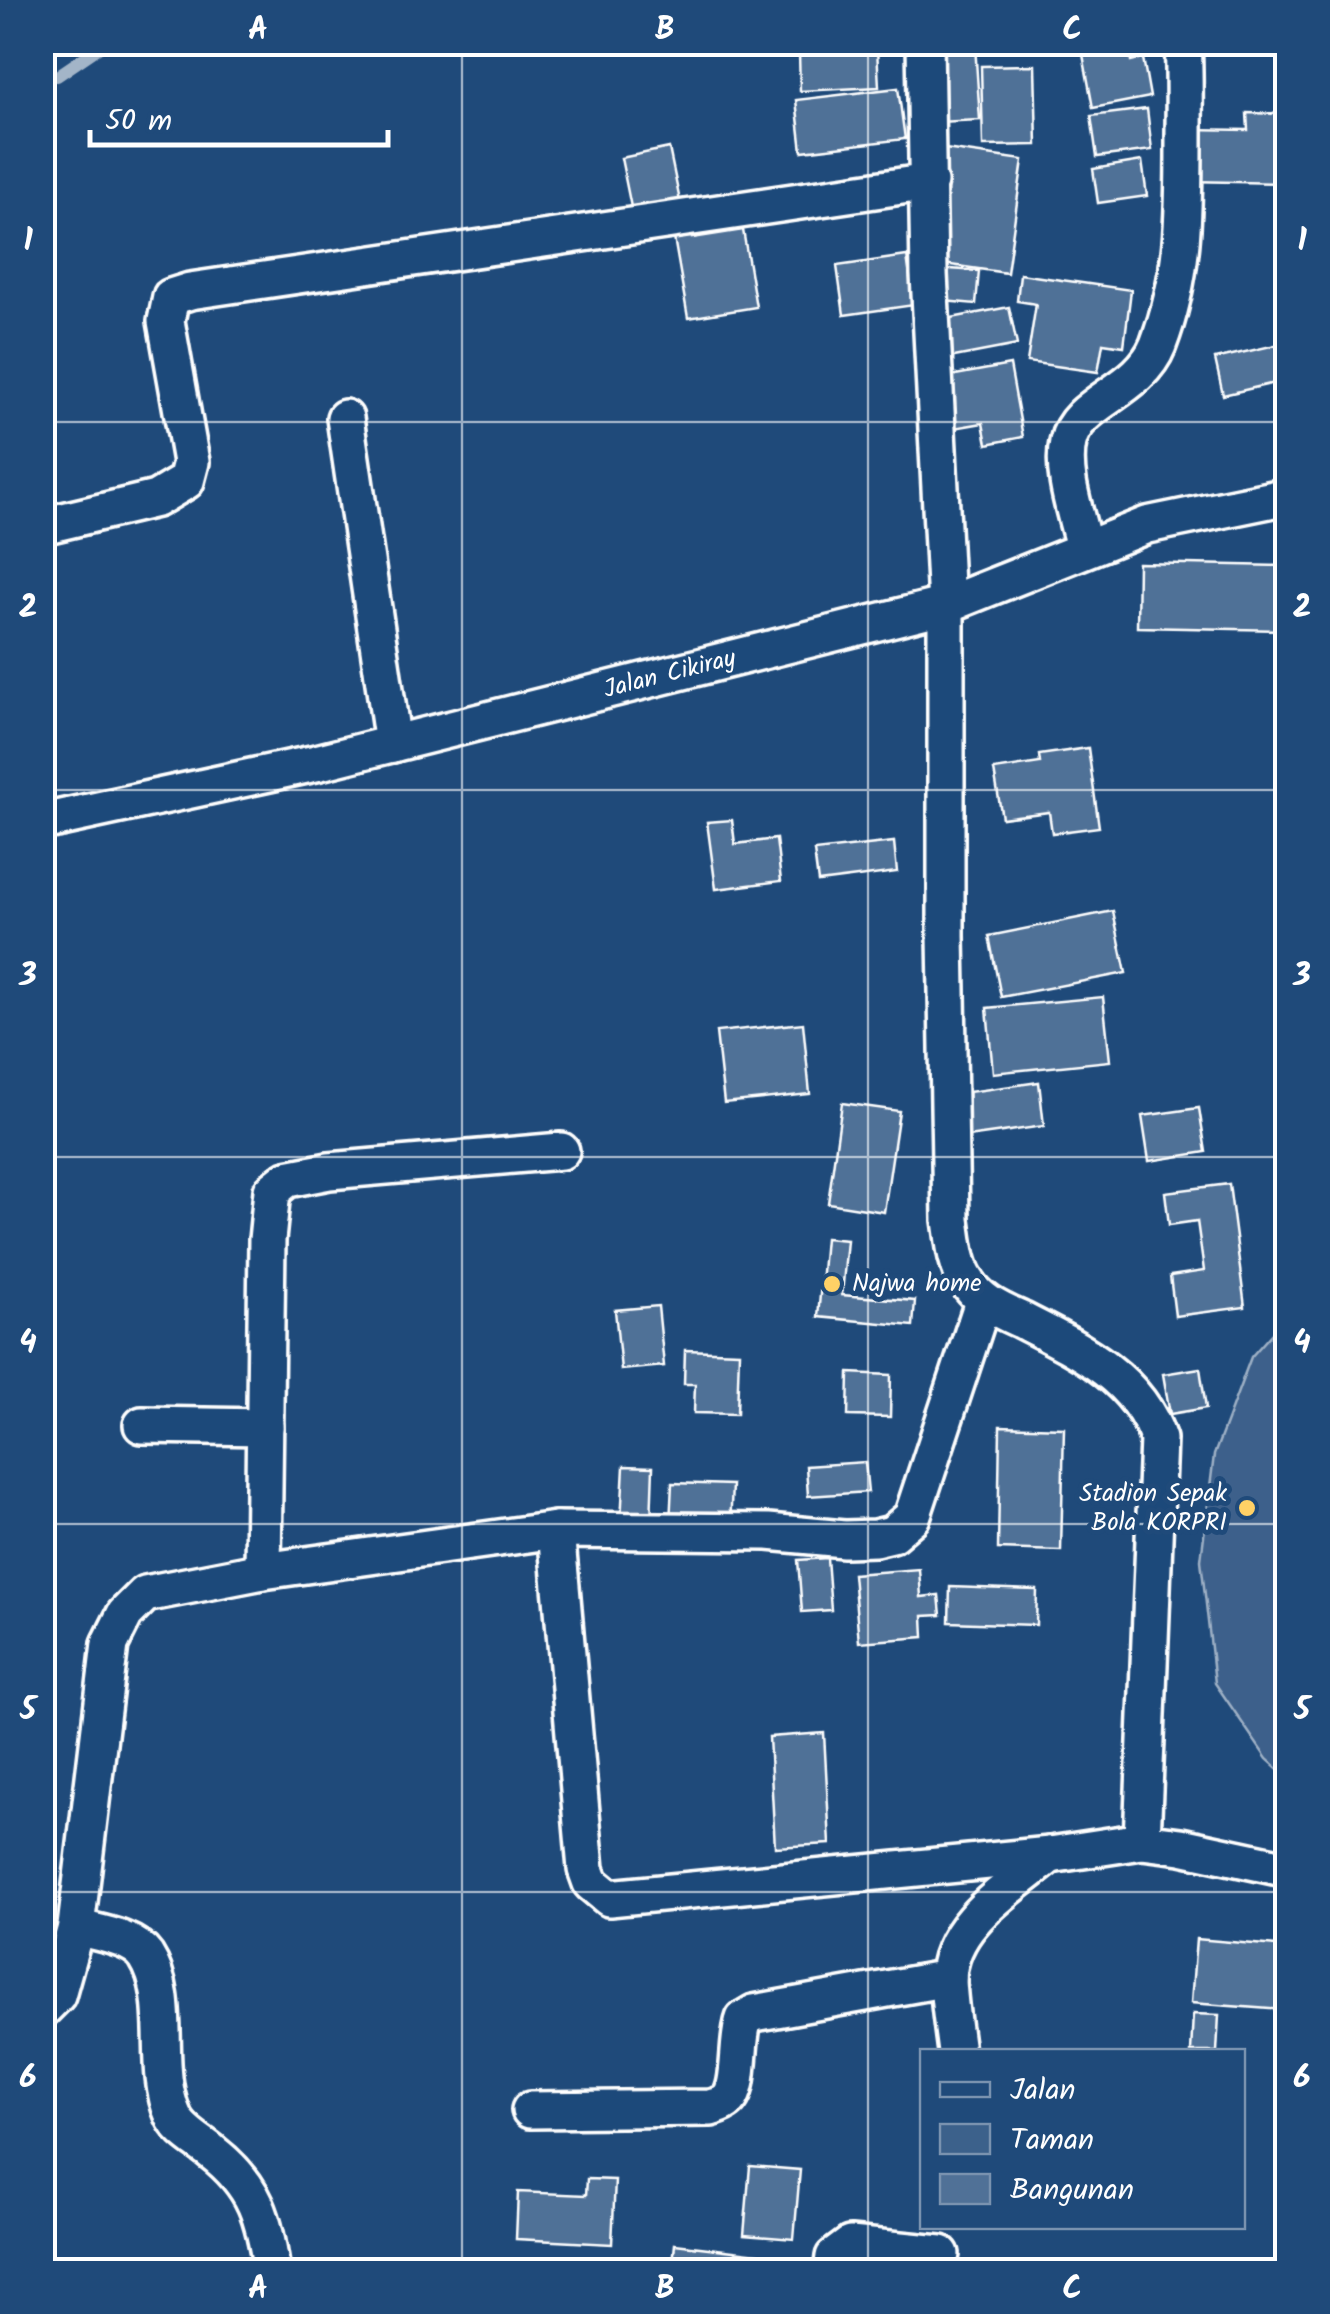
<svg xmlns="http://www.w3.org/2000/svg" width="1330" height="2314" viewBox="0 0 1330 2314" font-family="Kalam,sans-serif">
	<rect width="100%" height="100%" fill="#1f4a7a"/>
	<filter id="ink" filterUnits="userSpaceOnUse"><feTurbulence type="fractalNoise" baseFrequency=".01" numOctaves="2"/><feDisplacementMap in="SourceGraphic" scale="20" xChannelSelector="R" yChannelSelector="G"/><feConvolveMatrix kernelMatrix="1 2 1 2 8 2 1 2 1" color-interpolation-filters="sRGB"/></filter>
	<g filter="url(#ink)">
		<path fill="#3c618b" stroke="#9eb0c5" stroke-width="2.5" d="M1287 1316V1777L1267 1759 1215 1683 1201 1560 1214 1455 1251 1357Z"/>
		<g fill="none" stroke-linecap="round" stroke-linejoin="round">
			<path stroke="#a3b5c8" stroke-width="12" d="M42 76H57L107 42"/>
		</g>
		<g fill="#507197" stroke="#fff" stroke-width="2.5">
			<path d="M1118 42H1128L1131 61 1143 58 1150 97 1093 108 1082 49Z"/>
			<path d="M975 45 980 120 937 122 932 47Z"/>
			<path d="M877 48 879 87 800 91 799 52Z"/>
			<path d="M1035 65 1037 145 983 146 981 66Z"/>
			<path d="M898 88 905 139 802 151 796 100Z"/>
			<path d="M1147 109 1152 150 1097 157 1091 116Z"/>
			<path d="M1247 113 1287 114 1286 183 1188 181 1189 129 1248 130Z"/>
			<path d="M669 148 681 206 633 217 621 158Z"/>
			<path d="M945 149 1023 160 1007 273 929 262Z"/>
			<path d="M1142 161 1147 196 1098 203 1093 169Z"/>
			<path d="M691 229 692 238 743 230 756 307 688 318 673 232Z"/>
			<path d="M907 256 914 305 844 315 837 266Z"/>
			<path d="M934 268 979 271 976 304 932 300Z"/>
			<path d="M1020 274 1131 290 1124 346 1103 343 1098 372 1027 362 1036 304 1017 301Z"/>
			<path d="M1009 307 1017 345 949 358 941 320Z"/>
			<path d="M1288 342V380L1223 395 1215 359Z"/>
			<path d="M1010 365 1023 437 987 444 983 423 948 429 939 378Z"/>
			<path d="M1138 563 1288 566V630L1137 627Z"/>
			<path d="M1088 748 1099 827 1052 833 1049 812 1002 818 994 770 1040 763 1039 755Z"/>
			<path d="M732 820 735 844 776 839 781 881 716 889 707 822Z"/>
			<path d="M894 842 897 872 818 882 814 851Z"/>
			<path d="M1113 911 1126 973 1001 997 989 936Z"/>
			<path d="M1103 997 1110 1061 993 1073 987 1008Z"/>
			<path d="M803 1023 810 1094 724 1103 716 1032Z"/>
			<path d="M1039 1082 1044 1126 960 1138 954 1094Z"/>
			<path d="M842 1103 899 1111 884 1212 828 1203Z"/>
			<path d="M1199 1108 1206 1152 1149 1161 1142 1116Z"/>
			<path d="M1229 1184 1245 1307 1175 1316 1170 1276 1204 1271 1197 1221 1169 1225 1165 1192Z"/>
			<path d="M825 1238 847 1240 842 1295 915 1301 913 1326 818 1317Z"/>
			<path d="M658 1306 664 1366 621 1370 615 1310Z"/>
			<path d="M685 1350 739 1352 737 1414 694 1413 695 1384H684Z"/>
			<path d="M1200 1368 1206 1408 1170 1414 1163 1374Z"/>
			<path d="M849 1373 891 1375 890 1417 848 1416Z"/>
			<path d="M1000 1426 1064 1428 1061 1551 998 1549Z"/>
			<path d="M865 1462 868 1492 808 1496 806 1466Z"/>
			<path d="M624 1466 653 1467 651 1523 621 1522Z"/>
			<path d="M672 1483 732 1485 730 1527 670 1524Z"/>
			<path d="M827 1558 831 1610 802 1612 798 1560Z"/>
			<path d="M919 1569 921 1597 939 1595 941 1615 923 1616 924 1637 859 1642 853 1574Z"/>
			<path d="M950 1587 1037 1590 1036 1625 949 1622Z"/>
			<path d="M824 1733 830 1844 775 1847 769 1737Z"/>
			<path d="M1196 1939 1288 1947 1284 2010 1191 2003Z"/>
			<path d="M1193 2014 1219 2015 1217 2052H1191Z"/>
			<path d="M750 2166 800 2170 794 2239 744 2235Z"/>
			<path d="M587 2179 615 2180 612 2244 516 2239 518 2192 586 2195Z"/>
			<path d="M675 2244 783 2257 781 2272H672Z"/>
		</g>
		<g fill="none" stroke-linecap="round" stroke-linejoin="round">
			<defs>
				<g id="street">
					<path d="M925 42 929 274 946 605V935L951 1220C954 1239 955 1262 966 1280 979 1302 999 1310 1021 1320 1076 1348 1138 1377 1158 1439L1142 1841 1181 1846 1288 1869"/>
					<path d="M345 418 393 744"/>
					<path d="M42 526 156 499 186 481 191 462 166 321 171 297 190 291 929 182"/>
					<path d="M1084 548C1077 516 1061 475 1068 442 1076 401 1139 393 1158 345 1184 277 1184 214 1184 142 1184 109 1185 75 1183 42"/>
					<path id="s1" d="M42 822 316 763 946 605 1147 525 1288 496"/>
					<path d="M142 1425 265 1427"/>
					<path d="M556 1530 586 1869 591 1883 609 1898 1050 1855 1142 1841"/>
					<path d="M263 1571 267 1240 272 1191 287 1179 329 1171 561 1151"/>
					<path d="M76 1927C97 1933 133 1937 146 1956 174 1999 152 2067 173 2115 179 2131 199 2141 212 2152 256 2186 264 2218 272 2272"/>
					<path d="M42 2010 57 1995 76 1927 110 1644 125 1614 145 1594 263 1571 556 1530 768 1532 844 1539 875 1538 892 1534 912 1517 983 1302"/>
					<path d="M956 2052C953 2028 949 2004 948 1980 948 1923 1011 1888 1050 1855"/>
					<path d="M530 2110 711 2108C717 2106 723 2105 727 2101 742 2090 736 2039 744 2019L754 2013 948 1978"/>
					<path d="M832 2272 834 2257 850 2245 941 2254"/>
				</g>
			</defs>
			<use href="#street" stroke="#fff" stroke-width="42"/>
			<use href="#street" stroke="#1f4a7a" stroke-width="35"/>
		</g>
	</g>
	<path fill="none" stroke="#fff" stroke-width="2.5" stroke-opacity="0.55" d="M462 42V2272M868 42V2272M42 422H1288M42 790H1288M42 1157H1288M42 1524H1288M42 1892H1288"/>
	<g fill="#ffd166" stroke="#1f4a7a" stroke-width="4">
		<circle cx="832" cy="1284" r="10"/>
		<circle cx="1247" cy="1508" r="10"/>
	</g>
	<g text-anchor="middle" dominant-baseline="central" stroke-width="10" stroke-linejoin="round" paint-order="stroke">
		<g font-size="25" fill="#fff" stroke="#1f4a7a">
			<text stroke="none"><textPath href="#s1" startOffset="645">Jalan Cikiray</textPath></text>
		</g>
		<g font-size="25" fill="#fff" stroke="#1f4a7a" text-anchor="start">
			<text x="852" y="1284">Najwa home</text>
			<text x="1227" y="1494" text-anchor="end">Stadion Sepak<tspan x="1227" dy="29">Bola KORPRI</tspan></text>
		</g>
	</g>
	<rect width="1330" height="2314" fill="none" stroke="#1f4a7a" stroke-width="110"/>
	<rect x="920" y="2049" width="325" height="180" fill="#1f4a7a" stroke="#7992af" stroke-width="2.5"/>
	<rect x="940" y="2082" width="50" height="15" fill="#1f4a7a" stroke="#7992af" stroke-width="2.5"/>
	<text x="1010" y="2099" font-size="30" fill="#ffffff">Jalan</text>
	<rect x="940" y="2124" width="50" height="30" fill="#3c618b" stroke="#7992af" stroke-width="2.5"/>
	<text x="1010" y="2149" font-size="30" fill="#ffffff">Taman</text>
	<rect x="940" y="2174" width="50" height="30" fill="#507197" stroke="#7992af" stroke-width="2.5"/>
	<text x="1010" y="2199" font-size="30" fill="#ffffff">Bangunan</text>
	<path d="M90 130v15h298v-15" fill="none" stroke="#ffffff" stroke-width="5"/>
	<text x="105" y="130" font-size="30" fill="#ffffff" stroke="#1f4a7a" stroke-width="8" paint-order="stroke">50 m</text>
	<rect x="55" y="55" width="1220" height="2204" fill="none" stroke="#fff" stroke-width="4"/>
	<g font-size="32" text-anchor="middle" font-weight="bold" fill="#fff">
		<text x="258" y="39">A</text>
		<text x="665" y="39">B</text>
		<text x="1072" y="39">C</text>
		<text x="28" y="250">1</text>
		<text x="1302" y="250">1</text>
		<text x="28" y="617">2</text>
		<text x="1302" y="617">2</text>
		<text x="28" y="985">3</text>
		<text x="1302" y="985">3</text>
		<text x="28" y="1352">4</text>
		<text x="1302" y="1352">4</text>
		<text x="28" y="1719">5</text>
		<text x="1302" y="1719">5</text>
		<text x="28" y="2087">6</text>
		<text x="1302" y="2087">6</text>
		<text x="258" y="2298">A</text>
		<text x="665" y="2298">B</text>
		<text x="1072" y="2298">C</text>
	</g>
</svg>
